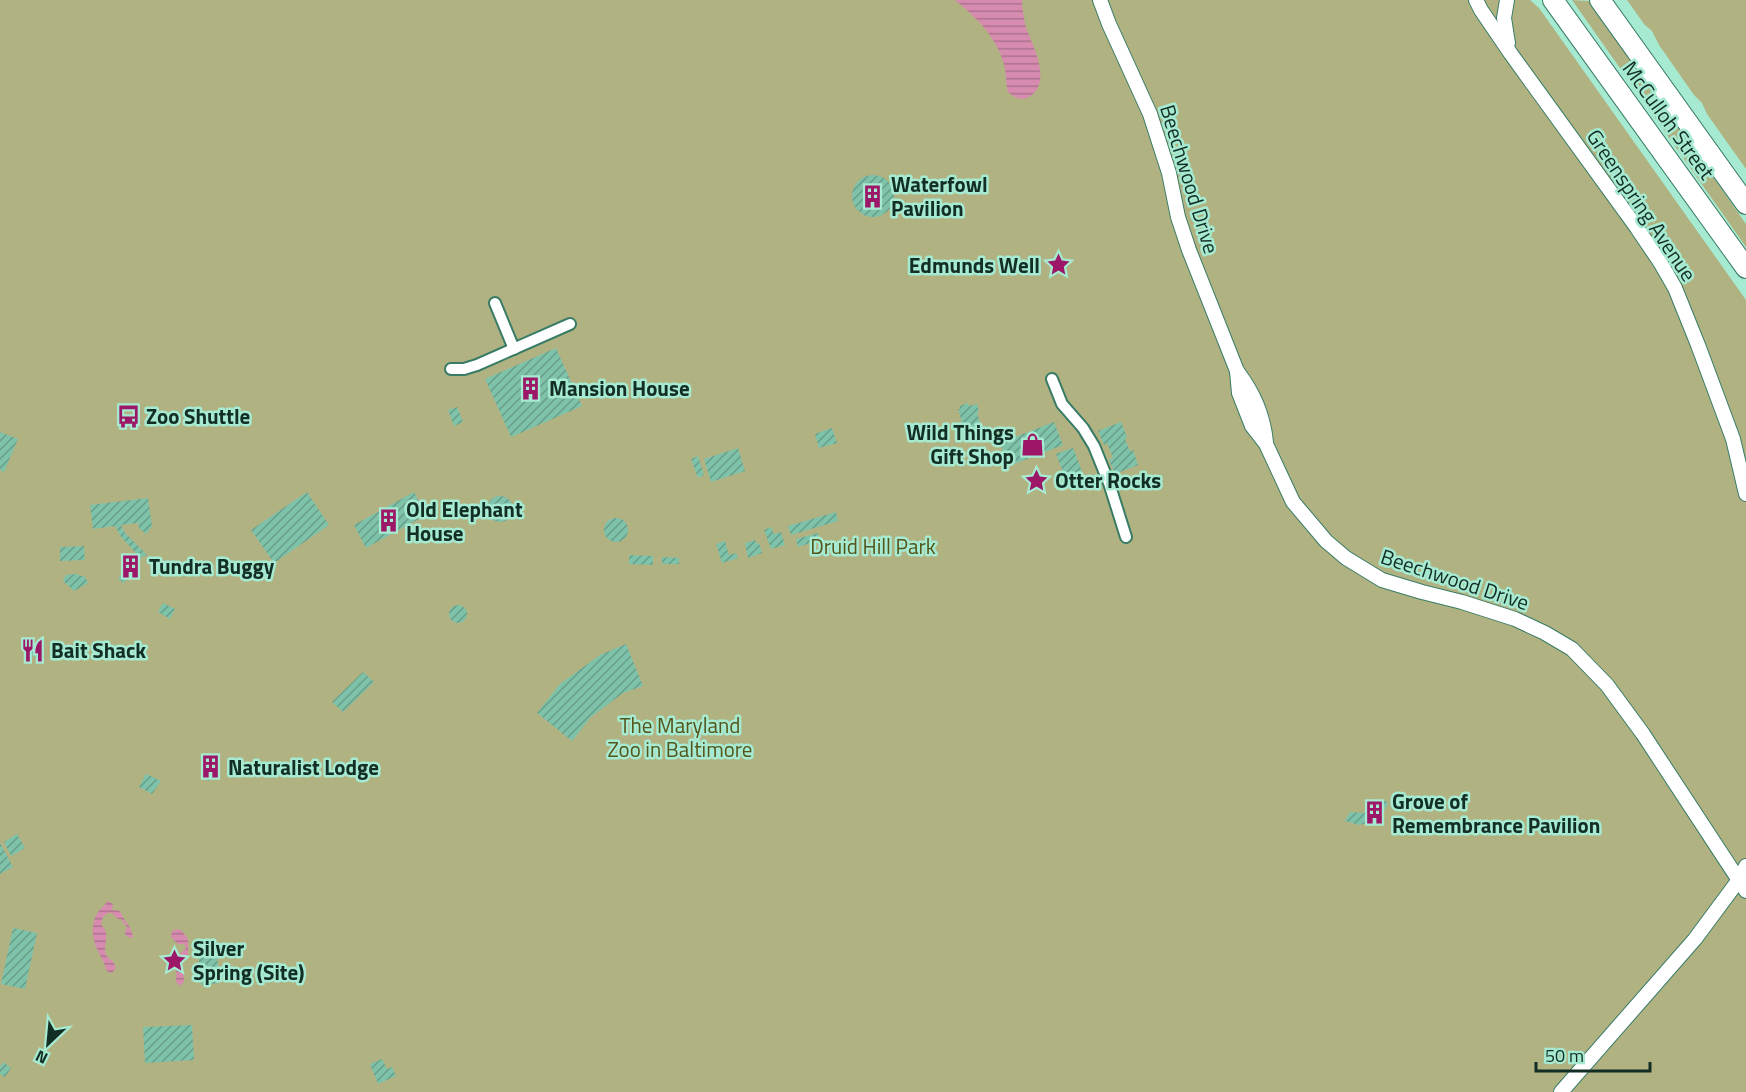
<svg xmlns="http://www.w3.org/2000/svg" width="1746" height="1092" viewBox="0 0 1746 1092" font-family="'Titillium Web',sans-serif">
	<defs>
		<pattern id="water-rules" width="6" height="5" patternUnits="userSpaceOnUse" patternTransform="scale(1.5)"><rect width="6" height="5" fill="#d78baf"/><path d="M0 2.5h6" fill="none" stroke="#ad728e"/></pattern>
		<pattern id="building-hatch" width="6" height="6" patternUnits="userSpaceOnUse" patternTransform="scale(1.5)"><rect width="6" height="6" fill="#7fc2aa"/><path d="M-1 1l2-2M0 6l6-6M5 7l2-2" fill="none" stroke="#679e8a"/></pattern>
	</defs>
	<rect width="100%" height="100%" fill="#a6ead1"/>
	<g fill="#b0b282">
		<path d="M0 0H1530L1539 8 1746 300V1092H0Z"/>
		<path d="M1572 0 1590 1 1746 224V247Z"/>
		<path d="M1627 0H1746V169L1707 114 1702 103 1694 95 1659 45 1652 31 1644 24Z"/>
	</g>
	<g fill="url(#water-rules)">
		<path d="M955 0H1022C1022 9 1024 19 1026 28 1033 46 1053 83 1029 97 1021 101 1015 98 1008 92 1006 85 1006 76 1005 69 999 39 977 18 955 0Z"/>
		<path d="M107 901 113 904 112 910 120 911C123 920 131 925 133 937L131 938 126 936 125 933 127 927 121 919H118L112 913H108L103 917 101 924C103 927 105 929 106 933 108 945 99 954 113 961L116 968 113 972 110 973 106 970C105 963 102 959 99 953 92 941 90 924 98 912 101 908 105 906 107 901Z"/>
		<path d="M178 929 181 930 188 939V955L182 956 184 981 181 986 176 982C178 967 172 957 186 949L184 944H178L171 937 172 931Z"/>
	</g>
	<g fill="url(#building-hatch)">
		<circle cx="873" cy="196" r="21"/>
		<path d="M556 348 582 406 511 437 485 379Z"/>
		<path d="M968 403 969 406 977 404 979 412H977L981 427 988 426 990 432 983 434 984 436 967 440 958 409H960V406Z"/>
		<path d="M457 407 463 422 454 426 448 410Z"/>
		<path d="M1054 422 1063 445 1009 466 1000 443Z"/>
		<path d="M1121 422 1127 437 1125 439 1130 451 1133 450 1138 465 1115 474 1109 460 1113 458 1107 443 1104 445 1098 431Z"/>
		<path d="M832 428 837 443 819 448 815 434Z"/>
		<path d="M0 432 18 439 4 472 0 470Z"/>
		<path d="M738 448 745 471 711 482 704 459Z"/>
		<path d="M1073 448 1085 479 1068 485 1056 454Z"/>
		<path d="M698 456 704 475 698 478 691 459Z"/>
		<path d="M307 492 329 525 274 563 251 530Z"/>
		<path d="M414 492 426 515 366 548 354 525Z"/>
		<circle cx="500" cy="509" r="13"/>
		<path d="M148 498 152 526 146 534 139 528 138 523 121 525 125 533 147 555 142 557 124 583 118 579 136 553 121 537 115 526 93 529 90 505Z"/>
		<path d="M836 512 838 521 791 535 788 526Z"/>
		<circle cx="616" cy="530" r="12"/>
		<path d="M771 527 774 534 781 532 785 545 771 549 764 530Z"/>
		<path d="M818 533 820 540 798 547 796 539Z"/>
		<path d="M755 540 757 544 759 543 762 553 748 558 745 543Z"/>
		<path d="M725 541 729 555 736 553 738 558 722 563 716 544Z"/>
		<path d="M84 546 85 560 60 561V547Z"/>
		<path d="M629 555 653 556V565L629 564Z"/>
		<path d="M662 557 679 558V564H662Z"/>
		<path d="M76 574 85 577 88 583 74 591 63 581 66 575Z"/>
		<path d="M163 603 175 609 170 619 158 612Z"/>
		<circle cx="458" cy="614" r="9"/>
		<path d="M30 644 39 646 36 657 27 655Z"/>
		<path d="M626 644 643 686 623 693 591 717 572 741 537 713 560 684 600 655Z"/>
		<path d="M363 672 374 682 343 712 332 702Z"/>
		<path d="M213 753 220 777 207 781 200 757Z"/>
		<path d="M146 774 161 781 152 794 139 787Z"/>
		<path d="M1378 799 1388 802 1386 808 1377 818 1372 822 1359 825 1345 821 1350 812 1364 813 1372 809Z"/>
		<path d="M17 834 25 848 11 856 4 842Z"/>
		<path d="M0 843 13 867 0 874Z"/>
		<path d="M13 928 37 933 25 989 1 984Z"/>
		<path d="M198 949H204V953L217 952 219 983 201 985Z"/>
		<path d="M192 1025 194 1060 145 1063 143 1027Z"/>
		<path d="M382 1059 387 1069 392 1067 396 1076 378 1084 370 1064Z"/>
		<path d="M3 1062 11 1068 5 1077 0 1074V1067Z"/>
	</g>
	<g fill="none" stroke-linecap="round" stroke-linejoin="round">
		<defs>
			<g id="pedestrian">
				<path d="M495 303 514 349"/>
				<path d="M451 369H464L477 365 570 324"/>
				<path d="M1052 379 1062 404 1083 428 1094 446 1109 483 1126 537"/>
			</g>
			<g id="minor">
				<path d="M1100 0 1109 24 1150 114 1169 173 1178 217 1189 250 1237 371C1254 394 1263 414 1266 442"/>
				<path d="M1476 0 1481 10 1511 54 1637 228 1660 262 1675 288 1698 345 1733 439 1746 494"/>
				<path d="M1507 0 1504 18 1508 43"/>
				<path d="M1237 371 1239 393 1252 426 1266 444 1293 502 1326 541 1346 558 1382 580 1422 592 1462 602 1515 619 1545 633 1572 649 1607 685 1643 734 1746 891"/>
				<path d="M1561 1092 1695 939 1738 881 1746 866"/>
			</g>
			<g id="secondary">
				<path d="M1553 0 1746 268"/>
				<path d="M1600 0 1746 204"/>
			</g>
		</defs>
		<use href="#pedestrian" stroke="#397c66" stroke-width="14"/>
		<use href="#minor" stroke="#397c66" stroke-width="16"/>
		<use href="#secondary" stroke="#397c66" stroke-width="22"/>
		<use href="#pedestrian" stroke="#fff" stroke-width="10"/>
		<use href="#minor" stroke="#fff" stroke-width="14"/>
		<use href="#secondary" stroke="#fff" stroke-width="20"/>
	</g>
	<defs>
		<symbol id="building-bare" viewBox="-9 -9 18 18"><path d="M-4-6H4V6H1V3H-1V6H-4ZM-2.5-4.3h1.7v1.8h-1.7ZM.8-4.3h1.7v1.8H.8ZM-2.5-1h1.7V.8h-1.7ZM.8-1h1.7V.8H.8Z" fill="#9d1768" stroke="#a6ead1" stroke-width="2.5" paint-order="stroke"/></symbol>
		<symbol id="sight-bare" viewBox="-9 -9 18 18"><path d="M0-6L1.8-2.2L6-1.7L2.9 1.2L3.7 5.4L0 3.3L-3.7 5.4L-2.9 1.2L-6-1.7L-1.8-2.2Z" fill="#9d1768" stroke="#a6ead1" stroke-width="2.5" paint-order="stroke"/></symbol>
		<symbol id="bus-bare" viewBox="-9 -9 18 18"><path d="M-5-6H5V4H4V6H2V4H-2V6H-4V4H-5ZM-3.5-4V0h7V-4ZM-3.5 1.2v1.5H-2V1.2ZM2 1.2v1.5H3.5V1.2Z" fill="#9d1768" stroke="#a6ead1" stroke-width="2.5" paint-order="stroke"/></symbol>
		<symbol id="shop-bare" viewBox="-9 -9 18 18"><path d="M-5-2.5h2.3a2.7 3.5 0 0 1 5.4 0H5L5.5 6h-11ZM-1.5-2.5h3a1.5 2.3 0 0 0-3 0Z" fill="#9d1768" stroke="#a6ead1" stroke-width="2.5" paint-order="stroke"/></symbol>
		<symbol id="restaurant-bare" viewBox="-9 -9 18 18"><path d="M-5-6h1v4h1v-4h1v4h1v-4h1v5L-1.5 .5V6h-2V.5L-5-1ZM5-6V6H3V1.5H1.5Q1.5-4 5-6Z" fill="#9d1768" stroke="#a6ead1" stroke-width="2.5" paint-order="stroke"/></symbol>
	</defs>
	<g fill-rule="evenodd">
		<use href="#building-bare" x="856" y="180" width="33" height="33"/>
		<use href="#sight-bare" x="1042" y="248" width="33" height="33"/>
		<use href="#building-bare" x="514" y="372" width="33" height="33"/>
		<use href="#bus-bare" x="112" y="400" width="33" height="33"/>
		<use href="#shop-bare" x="1016" y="428" width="33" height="33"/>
		<use href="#sight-bare" x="1020" y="464" width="33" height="33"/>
		<use href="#building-bare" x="372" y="504" width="33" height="33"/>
		<use href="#building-bare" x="114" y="550" width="33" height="33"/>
		<use href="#restaurant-bare" x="16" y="634" width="33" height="33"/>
		<use href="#building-bare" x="194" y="750" width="33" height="33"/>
		<use href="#building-bare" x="1358" y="796" width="33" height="33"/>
		<use href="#sight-bare" x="158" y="944" width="33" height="33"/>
	</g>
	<g text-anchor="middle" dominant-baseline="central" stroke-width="5" stroke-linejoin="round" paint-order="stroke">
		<g font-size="21" fill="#132e25" stroke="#a6ead1">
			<text transform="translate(1669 120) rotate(54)">McCulloh Street</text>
			<text transform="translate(1190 179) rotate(73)">Beechwood Drive</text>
			<text transform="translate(1642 205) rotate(56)">Greenspring Avenue</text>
			<text transform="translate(1455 579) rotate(18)">Beechwood Drive</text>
		</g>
		<g font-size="21" font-weight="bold" fill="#132e25" stroke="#a6ead1" text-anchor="start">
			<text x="891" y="184">Waterfowl<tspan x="891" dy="24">Pavilion</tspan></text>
			<text x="1040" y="265" text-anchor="end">Edmunds Well</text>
			<text x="549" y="388">Mansion House</text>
			<text x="146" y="416">Zoo Shuttle</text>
			<text x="1014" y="432" text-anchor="end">Wild Things<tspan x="1014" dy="24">Gift Shop</tspan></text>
			<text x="1055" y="480">Otter Rocks</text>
			<text x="406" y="509">Old Elephant<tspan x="406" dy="24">House</tspan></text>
			<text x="149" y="566">Tundra Buggy</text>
			<text x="51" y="650">Bait Shack</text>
			<text x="228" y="767">Naturalist Lodge</text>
			<text x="1392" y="801">Grove of<tspan x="1392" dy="24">Remembrance Pavilion</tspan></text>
			<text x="193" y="948">Silver<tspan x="193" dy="24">Spring (Site)</tspan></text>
		</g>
		<g font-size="21" fill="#54551a" stroke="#a6ead1">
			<text x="873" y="546">Druid Hill Park</text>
			<text x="680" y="725">The Maryland<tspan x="680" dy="24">Zoo in Baltimore</tspan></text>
		</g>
	</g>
	<g transform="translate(48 1044) rotate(206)" stroke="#a6ead1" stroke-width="4.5" paint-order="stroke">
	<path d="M0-4.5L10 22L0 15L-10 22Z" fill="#132e25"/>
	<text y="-9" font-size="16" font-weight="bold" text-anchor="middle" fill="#132e25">N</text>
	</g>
	<path d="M1536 1062v9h114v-9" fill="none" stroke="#132e25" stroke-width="3"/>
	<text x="1545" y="1062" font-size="18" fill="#132e25" stroke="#a6ead1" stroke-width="4.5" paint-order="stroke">50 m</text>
</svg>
